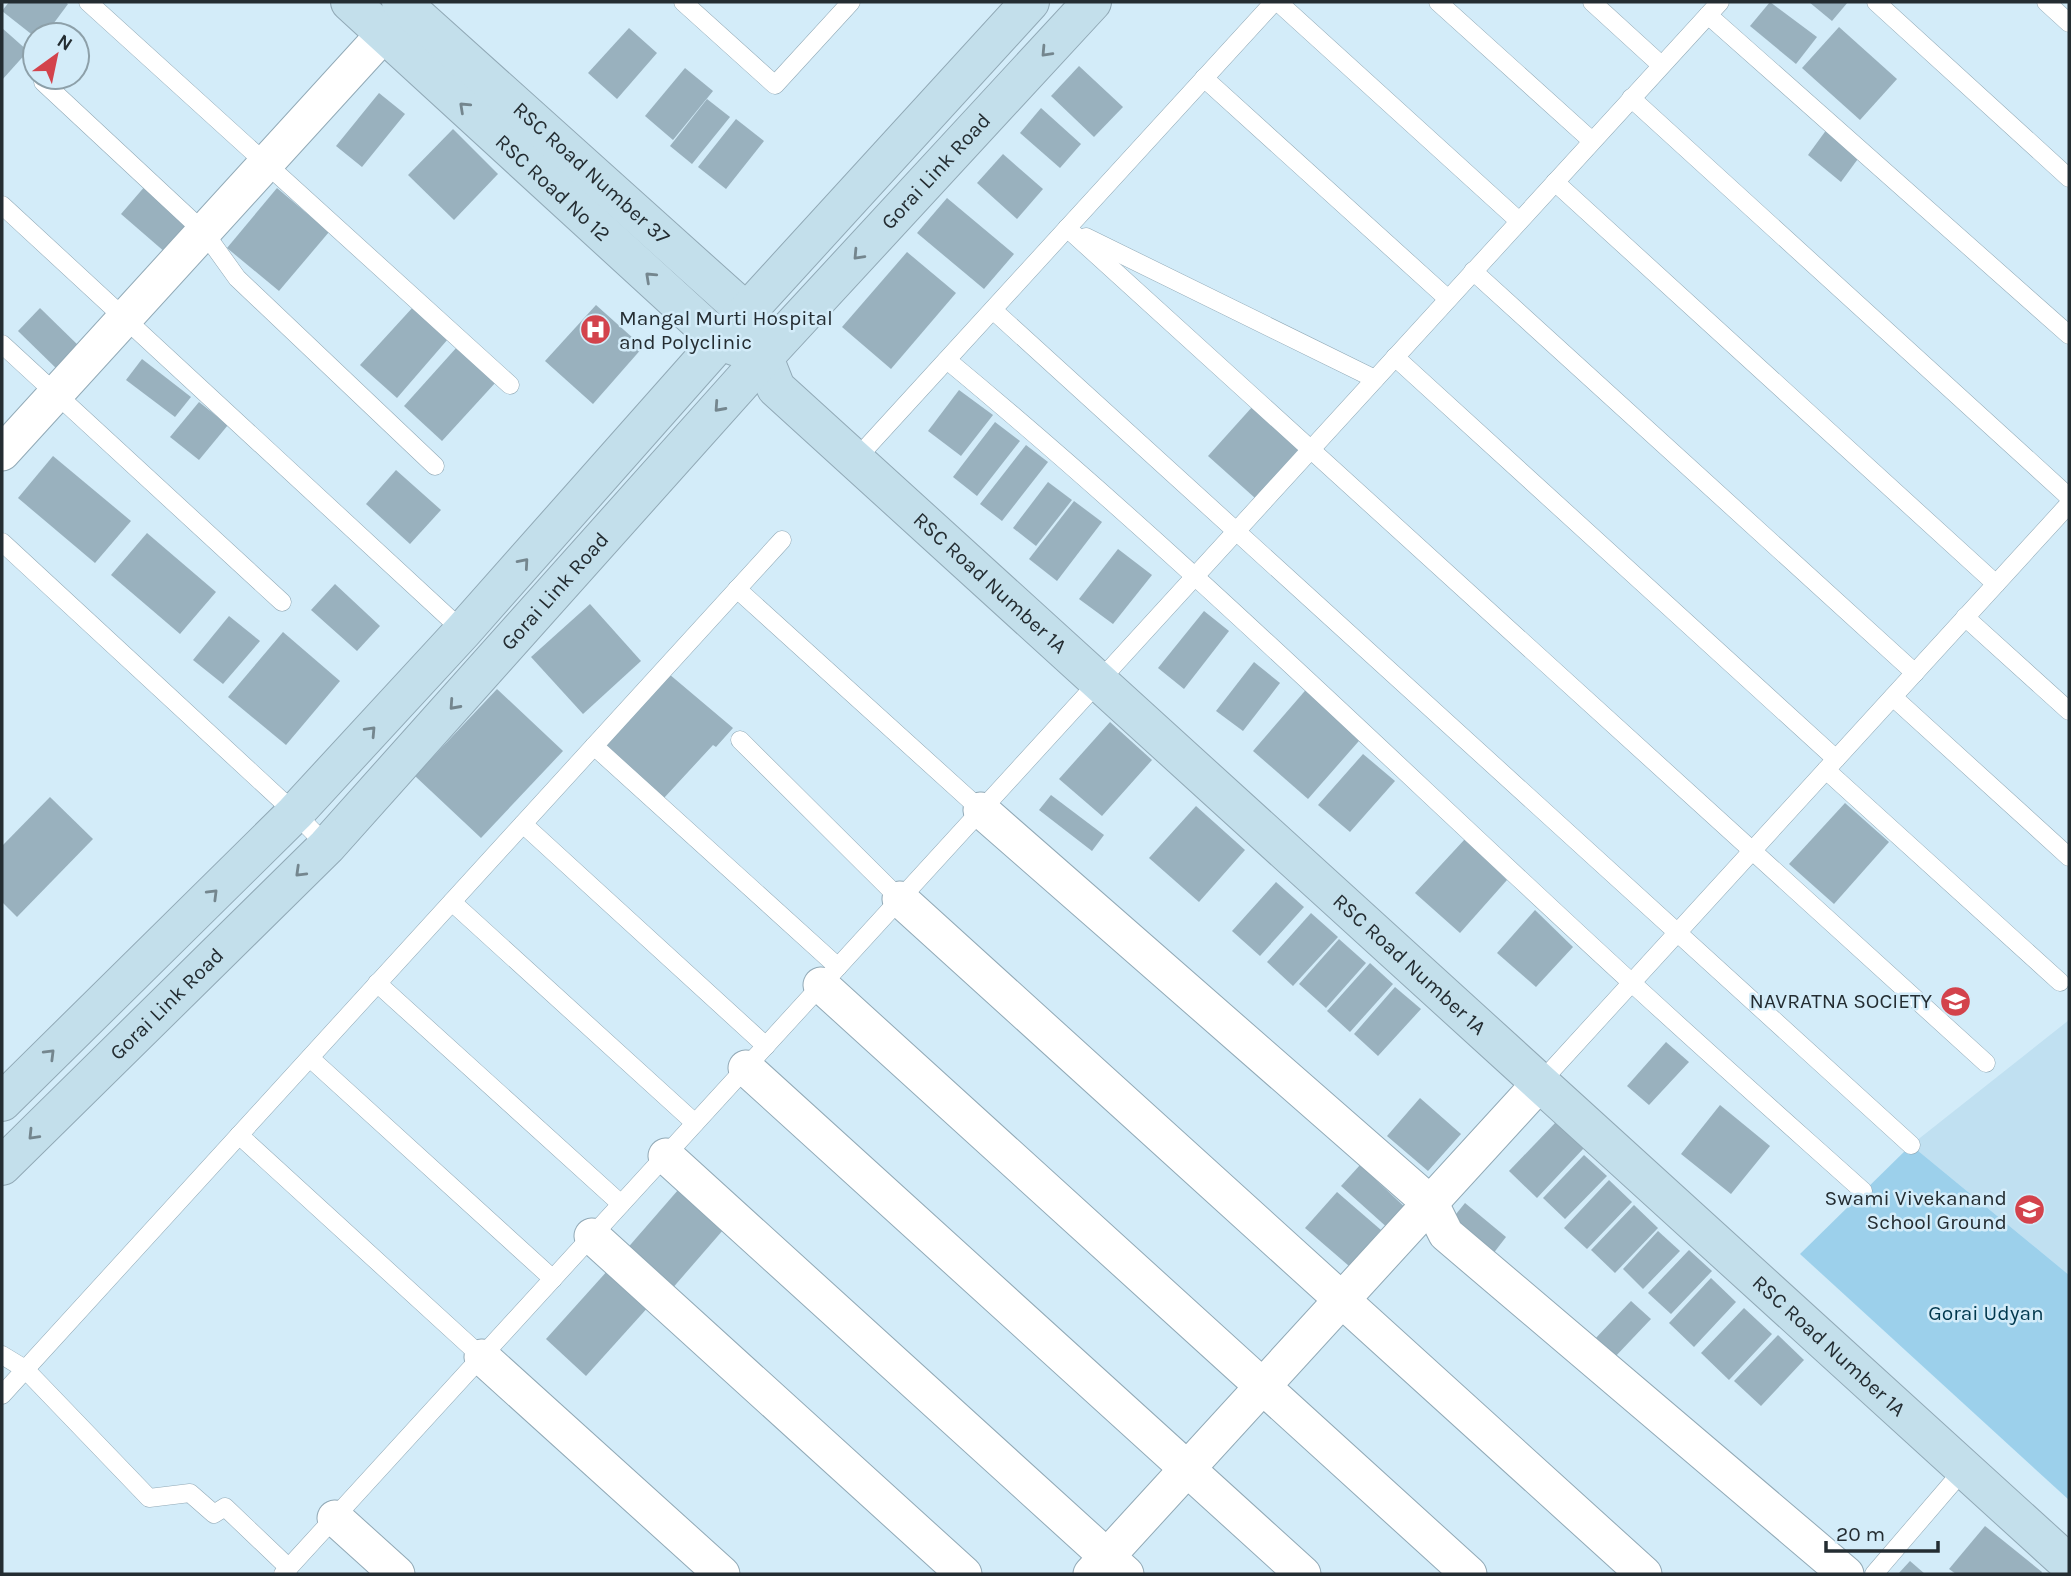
<svg xmlns="http://www.w3.org/2000/svg" width="2071" height="1576" viewBox="0 0 2071 1576" font-family="Karla,sans-serif">
	<rect width="100%" height="100%" fill="#d3ecf9"/>
	<path fill="#c0e0f1" d="M2069 1020V1275L1911 1145Z"/>
	<path fill="#9cd0eb" d="M1911 1145 2069 1275V1500L1800 1254Z"/>
	<g fill="#99b1be">
		<path d="M9 2H65L68 4 45 35 35 37 2 11Z"/>
		<path d="M1770 2 1817 37 1796 64 1750 26Z"/>
		<path d="M1809 2H1848L1832 21Z"/>
		<path d="M1839 27 1897 79 1860 120 1802 68Z"/>
		<path d="M2 28 28 51 2 80Z"/>
		<path d="M629 28 657 53 617 99 588 73Z"/>
		<path d="M1079 66 1123 107 1094 137 1051 96Z"/>
		<path d="M685 68 713 91 673 140 645 116Z"/>
		<path d="M379 93 405 114 362 167 336 146Z"/>
		<path d="M707 99 730 117 692 164 670 146Z"/>
		<path d="M1041 108 1081 144 1060 168 1020 133Z"/>
		<path d="M736 119 764 141 726 189 698 167Z"/>
		<path d="M453 129 498 174 454 220 408 175Z"/>
		<path d="M1827 129 1860 156 1841 182 1808 155Z"/>
		<path d="M1003 154 1043 189 1017 219 977 183Z"/>
		<path d="M146 185 191 224 166 253 121 214Z"/>
		<path d="M277 188 329 232 279 291 227 248Z"/>
		<path d="M947 198 1014 254 984 289 917 233Z"/>
		<path d="M907 252 956 293 891 369 842 327Z"/>
		<path d="M596 305 643 347 593 404 545 361Z"/>
		<path d="M414 306 448 339 397 398 360 365Z"/>
		<path d="M40 308 83 350 61 373 18 331Z"/>
		<path d="M457 347 496 382 442 441 404 406Z"/>
		<path d="M142 359 191 397 175 417 126 380Z"/>
		<path d="M959 390 993 415 961 456 928 431Z"/>
		<path d="M199 402 228 425 199 460 170 437Z"/>
		<path d="M1253 406 1300 448 1255 498 1208 456Z"/>
		<path d="M995 422 1020 441 977 496 953 477Z"/>
		<path d="M1026 445 1048 462 1002 521 980 504Z"/>
		<path d="M53 456 131 521 95 563 18 498Z"/>
		<path d="M396 470 441 510 410 544 366 504Z"/>
		<path d="M1048 482 1072 500 1036 546 1013 528Z"/>
		<path d="M1074 501 1102 522 1057 581 1029 559Z"/>
		<path d="M147 533 216 592 180 634 111 575Z"/>
		<path d="M1118 549 1152 575 1113 624 1079 599Z"/>
		<path d="M335 584 380 626 357 651 311 610Z"/>
		<path d="M590 604 641 661 583 714 531 657Z"/>
		<path d="M1204 611 1229 631 1184 689 1158 668Z"/>
		<path d="M229 616 260 641 223 684 193 660Z"/>
		<path d="M283 632 340 681 286 745 228 697Z"/>
		<path d="M1254 662 1280 683 1243 731 1216 711Z"/>
		<path d="M669 674 733 728 716 747 713 745 664 798 604 748Z"/>
		<path d="M1310 685 1365 734 1308 799 1253 751Z"/>
		<path d="M497 689 563 751 481 838 415 776Z"/>
		<path d="M1110 722 1152 760 1102 816 1059 779Z"/>
		<path d="M1363 754 1395 781 1350 832 1318 805Z"/>
		<path d="M1051 795 1104 835 1092 851 1039 810Z"/>
		<path d="M50 797 93 839 17 917 2 902V846Z"/>
		<path d="M1845 803 1889 842 1834 904 1789 864Z"/>
		<path d="M1196 806 1245 850 1199 902 1149 858Z"/>
		<path d="M1465 839 1507 880 1460 933 1415 893Z"/>
		<path d="M1276 882 1304 907 1260 956 1232 931Z"/>
		<path d="M1535 910 1573 947 1536 987 1497 953Z"/>
		<path d="M1311 913 1338 937 1293 986 1267 962Z"/>
		<path d="M1339 939 1366 963 1326 1008 1299 984Z"/>
		<path d="M1370 963 1393 984 1350 1032 1327 1011Z"/>
		<path d="M1395 987 1421 1009 1378 1056 1354 1034Z"/>
		<path d="M1666 1042 1689 1062 1649 1105 1627 1086Z"/>
		<path d="M1420 1098 1461 1134 1428 1171 1387 1136Z"/>
		<path d="M1720 1105 1770 1146 1731 1194 1681 1154Z"/>
		<path d="M1557 1121 1584 1148 1537 1198 1509 1171Z"/>
		<path d="M1584 1155 1607 1176 1565 1219 1543 1198Z"/>
		<path d="M1360 1165 1410 1212 1390 1230 1341 1186Z"/>
		<path d="M1609 1180 1632 1202 1587 1249 1564 1228Z"/>
		<path d="M685 1182 730 1222 664 1298 618 1259Z"/>
		<path d="M1337 1192 1381 1230 1349 1266 1305 1228Z"/>
		<path d="M1465 1203 1506 1237 1489 1259 1448 1224Z"/>
		<path d="M1634 1205 1658 1228 1615 1273 1591 1250Z"/>
		<path d="M1658 1231 1680 1251 1643 1289 1623 1269Z"/>
		<path d="M1689 1250 1712 1271 1671 1314 1648 1293Z"/>
		<path d="M609 1269 650 1305 586 1376 546 1339Z"/>
		<path d="M1711 1278 1736 1302 1694 1347 1669 1323Z"/>
		<path d="M1631 1301 1651 1319 1613 1359 1593 1341Z"/>
		<path d="M1744 1308 1772 1334 1729 1380 1701 1353Z"/>
		<path d="M1778 1335 1804 1360 1761 1406 1734 1381Z"/>
		<path d="M1985 1526 2042 1572 2041 1574H1956L1949 1569Z"/>
		<path d="M1910 1561 1925 1574H1898Z"/>
	</g>
	<g fill="none" stroke-linecap="round" stroke-linejoin="round">
		<defs>
			<g id="lane">
				<path d="M88 2 510 385"/>
				<path d="M683 2 775 85 851 2"/>
				<path d="M1278 2 1519 221"/>
				<path d="M1438 2 1592 141"/>
				<path d="M1592 2 1661 65"/>
				<path d="M1876 2 2069 178"/>
				<path d="M2046 2 2069 23"/>
				<path d="M1708 15 2069 335"/>
				<path d="M1204 78 1448 299"/>
				<path d="M43 82 204 232 237 278 435 466"/>
				<path d="M1631 98 2069 497"/>
				<path d="M1555 182 1996 584"/>
				<path d="M2 205 463 631"/>
				<path d="M1067 228 1986 1063"/>
				<path d="M1086 237 1375 379"/>
				<path d="M1473 271 1915 673"/>
				<path d="M993 310 1911 1145"/>
				<path d="M2 344 282 602"/>
				<path d="M1395 357 1836 759"/>
				<path d="M947 360C1185 557 1404 774 1632 983 1708 1053 1786 1122 1863 1191"/>
				<path d="M856 459 1274 2"/>
				<path d="M2 542 295 813 327 846"/>
				<path d="M737 589 981 810"/>
				<path d="M1965 617 2069 711"/>
				<path d="M1893 697 2069 857"/>
				<path d="M740 740 900 899"/>
				<path d="M594 746 838 967"/>
				<path d="M1826 770 2060 982"/>
				<path d="M523 824 766 1046"/>
				<path d="M452 902 695 1123"/>
				<path d="M377 983 621 1204"/>
				<path d="M310 1058 553 1279"/>
				<path d="M1540 1083 2069 504"/>
				<path d="M239 1135 482 1357"/>
				<path d="M2 1355 25 1369 149 1498 190 1493 214 1514 225 1507 289 1568"/>
				<path d="M2 1395 782 540"/>
				<path d="M283 1574 1720 2"/>
				<path d="M1874 1574 1965 1468"/>
			</g>
			<g id="street">
				<path d="M2 453 404 12"/>
				<path d="M981 810 1431 1204 1446 1234 1846 1574"/>
				<path d="M900 899 1644 1574"/>
				<path d="M821 985 1469 1574"/>
				<path d="M746 1068 1303 1574"/>
				<path d="M666 1156 1126 1574"/>
				<path d="M592 1236 964 1574"/>
				<path d="M482 1357 722 1574"/>
				<path d="M335 1518 397 1574"/>
				<path d="M1091 1574 1540 1083"/>
			</g>
			<g id="secondary">
				<path id="s1" d="M350 2 720 341 743 349"/>
				<path id="s2" d="M401 2 746 312 776 388 2069 1564"/>
				<path d="M2 1102 295 813 463 631 720 341 1030 2"/>
				<path id="s3" d="M2 1166 327 846 765 356 1092 2"/>
			</g>
		</defs>
		<use href="#lane" stroke="#91a9b6" stroke-width="19"/>
		<use href="#street" stroke="#91a9b6" stroke-width="37"/>
		<use href="#secondary" stroke="#91a9b6" stroke-width="40"/>
		<use href="#lane" stroke="#fff" stroke-width="18"/>
		<use href="#street" stroke="#fff" stroke-width="35"/>
		<use href="#secondary" stroke="#c3dfeb" stroke-width="38"/>
	</g>
	<defs><path id="oneway-chevron" d="M-2-3.5L2.5 0L-2 3.5" fill="none" stroke-width="1.6" stroke-linecap="round" stroke-linejoin="round" transform="scale(1.75)"/></defs>
	<g stroke="#74868e">
		<use href="#oneway-chevron" transform="translate(1046 52) rotate(133)"/>
		<use href="#oneway-chevron" transform="translate(464 107) rotate(-137)"/>
		<use href="#oneway-chevron" transform="translate(858 255) rotate(133)"/>
		<use href="#oneway-chevron" transform="translate(650 277) rotate(-137)"/>
		<use href="#oneway-chevron" transform="translate(719 407) rotate(132)"/>
		<use href="#oneway-chevron" transform="translate(524 563) rotate(-49)"/>
		<use href="#oneway-chevron" transform="translate(454 705) rotate(132)"/>
		<use href="#oneway-chevron" transform="translate(371 731) rotate(-47)"/>
		<use href="#oneway-chevron" transform="translate(300 872) rotate(136)"/>
		<use href="#oneway-chevron" transform="translate(213 894) rotate(-45)"/>
		<use href="#oneway-chevron" transform="translate(50 1054) rotate(-45)"/>
		<use href="#oneway-chevron" transform="translate(33 1135) rotate(134)"/>
	</g>
	<defs>
		<symbol id="hospital-disc" viewBox="-11 -11 22 22"><circle r="9.5" fill="#d3434c" stroke="#d3ecf9"/><path d="M-5-5h3v3.5h4V-5h3V5h-3V1.5h-4V5h-3Z" fill="#fff"/></symbol>
		<symbol id="school-disc" viewBox="-11 -11 22 22"><circle r="9.5" fill="#d3434c" stroke="#d3ecf9"/><path d="M0-5L7-2L0 1L-7-2ZM-4 1L0 2.5L4 1V4Q0 6-4 4Z" fill="#fff"/></symbol>
	</defs>
	<g fill-rule="evenodd">
		<use href="#hospital-disc" x="578" y="312" width="35" height="35"/>
		<use href="#school-disc" x="1938" y="984" width="35" height="35"/>
		<use href="#school-disc" x="2012" y="1192" width="35" height="35"/>
	</g>
	<g text-anchor="middle" dominant-baseline="central" stroke-width="5" stroke-linejoin="round" paint-order="stroke">
		<g font-size="21" fill="#242d32" stroke="#d3ecf9">
			<text stroke="none"><textPath href="#s3" startOffset="1365">Gorai Link Road</textPath></text>
			<text stroke="none"><textPath href="#s2" startOffset="256">RSC Road Number 37</textPath></text>
			<text stroke="none"><textPath href="#s1" startOffset="275">RSC Road No 12</textPath></text>
			<text stroke="none"><textPath href="#s2" startOffset="835">RSC Road Number 1A</textPath></text>
			<text stroke="none"><textPath href="#s3" startOffset="798">Gorai Link Road</textPath></text>
			<text stroke="none"><textPath href="#s2" startOffset="1402">RSC Road Number 1A</textPath></text>
			<text stroke="none"><textPath href="#s3" startOffset="231">Gorai Link Road</textPath></text>
			<text stroke="none"><textPath href="#s2" startOffset="1969">RSC Road Number 1A</textPath></text>
		</g>
		<g font-size="21" fill="#242d32" stroke="#d3ecf9" text-anchor="end">
			<text x="619" y="318" text-anchor="start">Mangal Murti Hospital<tspan x="619" dy="24">and Polyclinic</tspan></text>
			<text x="1932" y="1001">NAVRATNA SOCIETY</text>
			<text x="2007" y="1198">Swami Vivekanand<tspan x="2007" dy="24">School Ground</tspan></text>
		</g>
		<g font-size="21" fill="#00384e" stroke="#d3ecf9">
			<text x="1986" y="1313">Gorai Udyan</text>
		</g>
	</g>
	<rect width="2071" height="1576" fill="none" stroke="#242d32" stroke-width="7"/>
	<g transform="translate(56 56) rotate(33)"><circle r="33" fill="#d3ecf9" stroke="#8da0a9" stroke-width="2"/>
	<path d="M0-5L12 26L0 18L-12 26Z" fill="#d3434c"/>
	<text y="-10" font-size="19" font-weight="bold" text-anchor="middle" fill="#242d32">N</text>
	</g>
	<path d="M1826 1541v10h112v-10" fill="none" stroke="#242d32" stroke-width="3.5"/>
	<text x="1836" y="1541" font-size="21" fill="#242d32" stroke="#d3ecf9" stroke-width="5" paint-order="stroke">20 m</text>
</svg>
